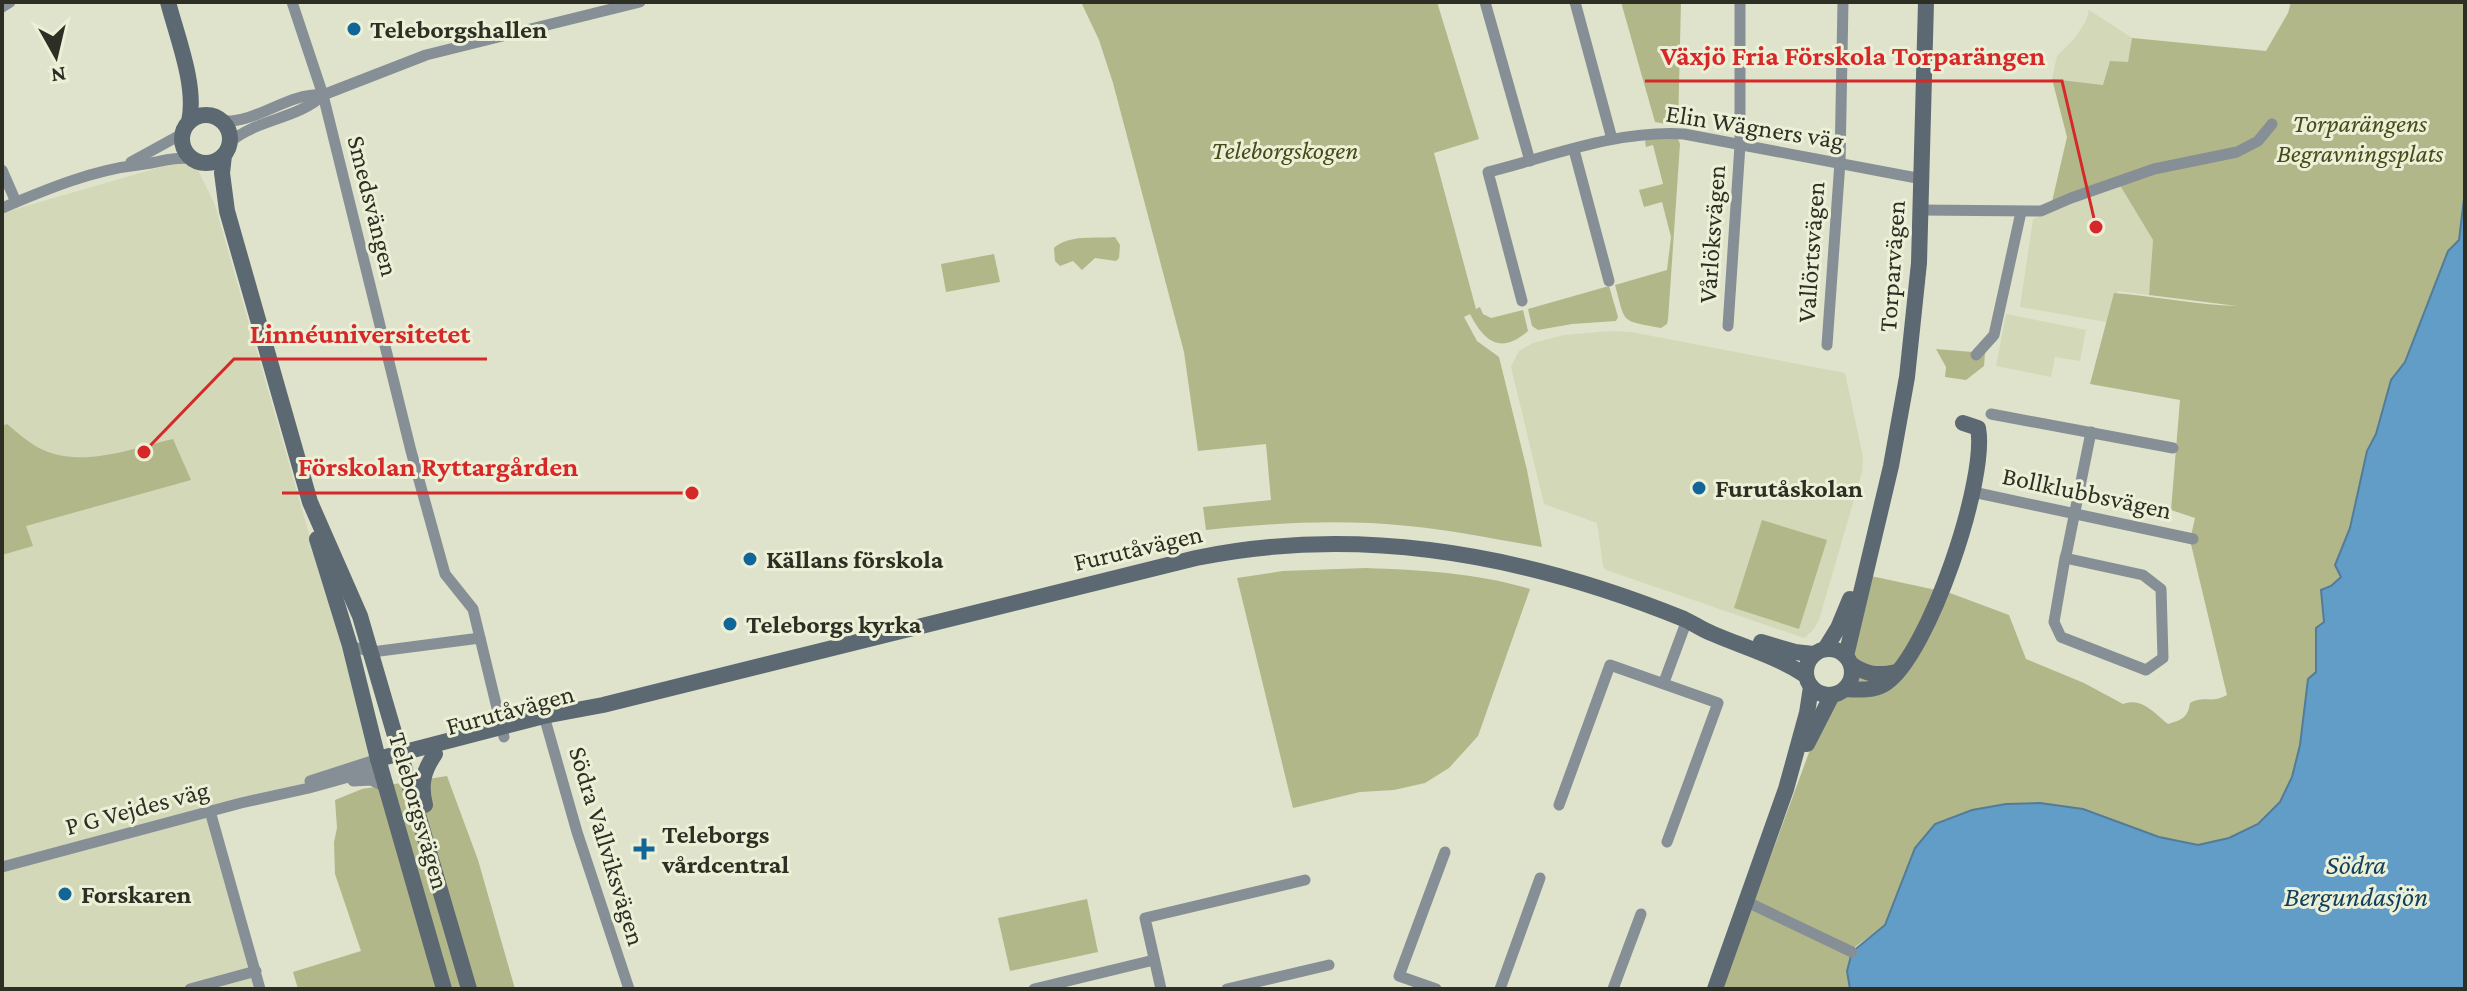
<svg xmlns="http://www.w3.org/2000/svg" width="2467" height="991" viewBox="0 0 2467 991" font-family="'Crimson Pro',serif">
	<rect width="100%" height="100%" fill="#dfe3cb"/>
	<g fill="#d3d8b8">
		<path d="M2089 10 2132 38 2128 62 2103 85 2052 79 2057 56 2075 38 2086 21Z"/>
		<path d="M178 162 190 164 198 170 215 205 354 691 378 759 304 783 284 793 210 812 260 989H2V213Z"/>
		<path d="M2118 181 2153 240 2149 295 2118 291 2106 322 2020 307 2033 219Z"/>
		<path d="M2006 314 2086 330 2080 361 2055 357 2051 377 1996 366Z"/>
		<path d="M1612 331 1631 332 1845 373 1863 457 1862 472 1819 620 1813 630 1804 638 1606 570 1603 566 1597 523 1544 504 1511 367 1519 351 1533 343 1564 335Z"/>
	</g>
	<g fill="#b2b789">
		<path d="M1081 2H1437L1479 139 1434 153 1476 309 1480 307 1483 314 1491 318 1523 310 1528 331C1501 354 1485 343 1470 314L1464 317 1477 341 1499 357 1527 470 1542 547C1498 540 1453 530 1408 526 1340 519 1273 523 1206 530L1203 507 1271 500 1266 444 1198 451 1184 352 1113 83 1099 40Z"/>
		<path d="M1621 2H1681L1678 126 1655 122Z"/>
		<path d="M2291 2H2465V190L2459 240 2448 251 2405 362 2391 380 2376 434 2367 451 2350 528 2335 565 2342 577 2331 586 2321 590 2324 623 2316 628V672L2308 680 2300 745 2292 777 2281 802 2258 824 2229 838 2198 845 2159 837 2083 809 2040 803 1915 848 1885 925 1855 947 1847 970 1850 989H1722L1811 747 1833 703 1847 693 1857 677 1852 652 1871 576 1950 593 2009 615 2026 659 2084 683 2123 704C2142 697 2154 713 2168 724 2181 720 2188 718 2190 703 2205 695 2211 704 2227 695L2190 540 2195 518 2171 510 2180 400 2090 384 2114 293C2155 296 2197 305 2237 306L2149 295 2153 240 2118 182 2051 206 2067 137 2052 79 2103 85 2110 61 2128 62 2132 38 2266 51 2288 13Z"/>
		<path d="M1647 138 1678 139 1680 144 1668 320 1667 324 1661 328C1620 320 1626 325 1615 285L1667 270 1671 237 1662 202 1644 207 1639 190 1663 184 1653 145 1646 147 1645 142Z"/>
		<path d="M1115 237 1120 245 1119 258 1116 261 1095 258 1082 270 1073 261 1060 266 1055 261 1054 248C1069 234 1095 239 1115 237Z"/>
		<path d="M994 254 1000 282 946 292 941 264Z"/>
		<path d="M1609 286 1618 317 1616 321 1572 324 1538 330 1532 326 1528 309Z"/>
		<path d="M1936 349 1985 353 1984 366 1966 380 1945 377 1946 367Z"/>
		<path d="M7 424C19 434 30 444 43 450 83 468 134 448 173 439L191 480 26 526 33 546 2 555V426Z"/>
		<path d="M1762 520 1827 540 1799 629 1734 608Z"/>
		<path d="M1366 568C1421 570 1477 573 1530 589L1478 736 1449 768 1425 783 1394 790 1360 792 1293 808 1237 578 1283 571Z"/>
		<path d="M447 776 478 860 515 989H298L293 972 361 951 335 874 334 842 337 828 335 800 362 789Z"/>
		<path d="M1087 899 1098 952 1010 971 998 918Z"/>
	</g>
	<path fill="#629dc8" stroke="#527c97" stroke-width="2" d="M2465 190V989H1850L1847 971 1852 952 1885 925 1915 848 1935 824 1972 810 2006 804 2040 803 2083 809 2159 837 2198 845 2229 838 2258 824 2280 802 2292 777 2300 745 2308 679 2316 672V628L2324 622 2321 590 2331 586 2341 577 2335 565 2350 528 2367 451 2376 434 2391 380 2405 362 2448 251 2459 240Z"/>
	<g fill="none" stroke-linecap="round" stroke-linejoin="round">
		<g stroke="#868f96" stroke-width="11">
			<path d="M292 2 323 95 411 451 445 574 473 609 504 737"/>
			<path d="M1485 2 1530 161"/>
			<path d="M1575 2 1612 139"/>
			<path d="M2 7 10 2"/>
			<path d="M223 121C258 123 288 92 323 95"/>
			<path d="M230 142C257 119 298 119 323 95L426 55 640 2"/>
			<path d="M1574 150 1609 281"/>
			<path d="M131 162 182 134"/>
			<path d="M2 170 16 202"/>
			<path d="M2 208C45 190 92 170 138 165 157 163 173 156 193 159"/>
			<path d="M1920 210 2041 211 2071 198 2154 169 2237 152 2258 141 2272 124"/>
			<path d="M1522 301 1488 172C1552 156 1617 130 1684 134L1922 179"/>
			<path d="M1728 326 1740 145V2"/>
			<path d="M1827 345 1840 162 1843 2"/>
			<path d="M1976 355 1994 335 2021 212"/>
			<path d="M1991 414 2173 448"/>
			<path d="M1973 492 2193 539"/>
			<path d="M2065 558 2143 575 2161 589 2163 658 2146 670 2061 637 2054 622 2065 558 2067 551 2091 432"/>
			<path d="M350 646 372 652 480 638"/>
			<path d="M1664 682 1687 620"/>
			<path d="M544 716 577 832 629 989"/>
			<path d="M310 781 378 759"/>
			<path d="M353 781 371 780 386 787"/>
			<path d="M1559 805 1610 665 1718 703 1667 842"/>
			<path d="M210 811 260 989"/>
			<path d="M2 867 241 803 309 788 381 768"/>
			<path d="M1745 901 1852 952"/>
			<path d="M190 989 256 971"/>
			<path d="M1034 989 1154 960"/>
			<path d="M1161 989 1145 918 1305 880"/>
			<path d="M1227 989 1329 965"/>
			<path d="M1436 989 1399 976 1445 852"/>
			<path d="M1500 989 1540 878"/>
			<path d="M1613 989 1641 914"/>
		</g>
		<g stroke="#5c6972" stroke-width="16">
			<path d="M168 2C177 37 197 86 189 122"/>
			<circle cx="206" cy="139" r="24"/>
			<path d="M224 155 222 173 227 211 310 502 360 616 469 989"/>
			<path d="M317 539 350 646 378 759 444 989"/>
			<path d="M1761 642 1795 652 1813 654"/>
			<circle cx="1829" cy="672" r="23"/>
			<path d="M1825 649 1838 628 1850 599"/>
			<path d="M1846 656 1891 466 1907 377 1919 263 1926 2"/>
			<path d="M1851 664C1867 675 1877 676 1897 672"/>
			<path d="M1845 689C1859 690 1874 691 1886 683 1929 654 1988 478 1978 428L1963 423"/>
			<path d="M1807 744 1832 695"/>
			<path d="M378 759 544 716 603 705 1196 558C1361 524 1529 556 1684 619 1693 623 1701 629 1711 633 1743 647 1776 656 1805 675"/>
			<path d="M425 805C420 785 423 771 435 754"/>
			<path d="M1715 989 1786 789 1807 713 1811 687"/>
		</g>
	</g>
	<g fill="#126697" stroke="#ecf0d7" stroke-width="3">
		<circle cx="354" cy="29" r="8"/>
		<circle cx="1699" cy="488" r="8"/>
		<circle cx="750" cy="559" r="8"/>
		<circle cx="730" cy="624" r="8"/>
		<path d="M640 837h8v8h8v8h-8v8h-8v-8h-8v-8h8z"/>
		<circle cx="65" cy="894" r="8"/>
	</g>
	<g text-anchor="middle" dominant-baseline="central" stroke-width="6" stroke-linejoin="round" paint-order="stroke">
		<g font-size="26" font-weight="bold" fill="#2d2f25" stroke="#ecf0d7" text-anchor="start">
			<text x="370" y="29">Teleborgshallen</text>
			<text x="1715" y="488">Furutåskolan</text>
			<text x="766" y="559">Källans förskola</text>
			<text x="746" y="624">Teleborgs kyrka</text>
			<text x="662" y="834">Teleborgs<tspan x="662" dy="30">vårdcentral</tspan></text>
			<text x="81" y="894">Forskaren</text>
		</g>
		<g font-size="26" font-style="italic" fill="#464b18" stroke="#ecf0d7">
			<text x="2360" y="123">Torparängens<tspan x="2360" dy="30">Begravningsplats</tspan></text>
			<text x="1285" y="150">Teleborgskogen</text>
		</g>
		<g font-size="26" fill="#2d2f25" stroke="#ecf0d7">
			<text transform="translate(1755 127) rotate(9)">Elin Wägners väg</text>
			<text transform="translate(373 206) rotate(76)">Smedsvängen</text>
			<text transform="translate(1712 234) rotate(-86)">Vårlöksvägen</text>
			<text transform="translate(1811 252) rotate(-86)">Vallörtsvägen</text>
			<text transform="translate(1892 266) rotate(-86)">Torparvägen</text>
			<text transform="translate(2087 493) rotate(12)">Bollklubbsvägen</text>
			<text transform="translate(1138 548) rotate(-13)">Furutåvägen</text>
			<text transform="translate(510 710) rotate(-15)">Furutåvägen</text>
			<text transform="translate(137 808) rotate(-15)">P G Vejdes väg</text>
			<text transform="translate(419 811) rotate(74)">Teleborgsvägen</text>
			<text transform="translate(607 846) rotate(73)">Södra Vallviksvägen</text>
		</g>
		<g font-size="28" font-style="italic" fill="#103f5d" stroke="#ecf0d7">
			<text x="2356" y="864">Södra<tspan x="2356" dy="32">Bergundasjön</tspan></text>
		</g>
	</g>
	<path fill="none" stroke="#d62828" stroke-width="3" d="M2096 227L2062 81H1645M144 452L234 359H487M692 493L595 493H282"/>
	<g fill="#d62828" stroke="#ecf0d7" stroke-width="3">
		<circle cx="2096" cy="227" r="8"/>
		<circle cx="144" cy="452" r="8"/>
		<circle cx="692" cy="493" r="8"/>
	</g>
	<g font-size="28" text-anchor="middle" font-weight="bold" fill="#d62828" stroke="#ecf0d7" stroke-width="6" stroke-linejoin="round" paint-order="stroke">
		<text x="1853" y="65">Växjö Fria Förskola Torparängen</text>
		<text x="360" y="343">Linnéuniversitetet</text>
		<text x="438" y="476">Förskolan Ryttargården</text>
	</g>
	<rect width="2467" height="991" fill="none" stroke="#2d2f25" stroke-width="8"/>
	<g transform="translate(56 56) rotate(172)" stroke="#ecf0d7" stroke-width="6" paint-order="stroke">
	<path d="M0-6L14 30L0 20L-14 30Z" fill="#2d2f25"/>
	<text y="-12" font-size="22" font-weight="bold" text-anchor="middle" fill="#2d2f25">N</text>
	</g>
</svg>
